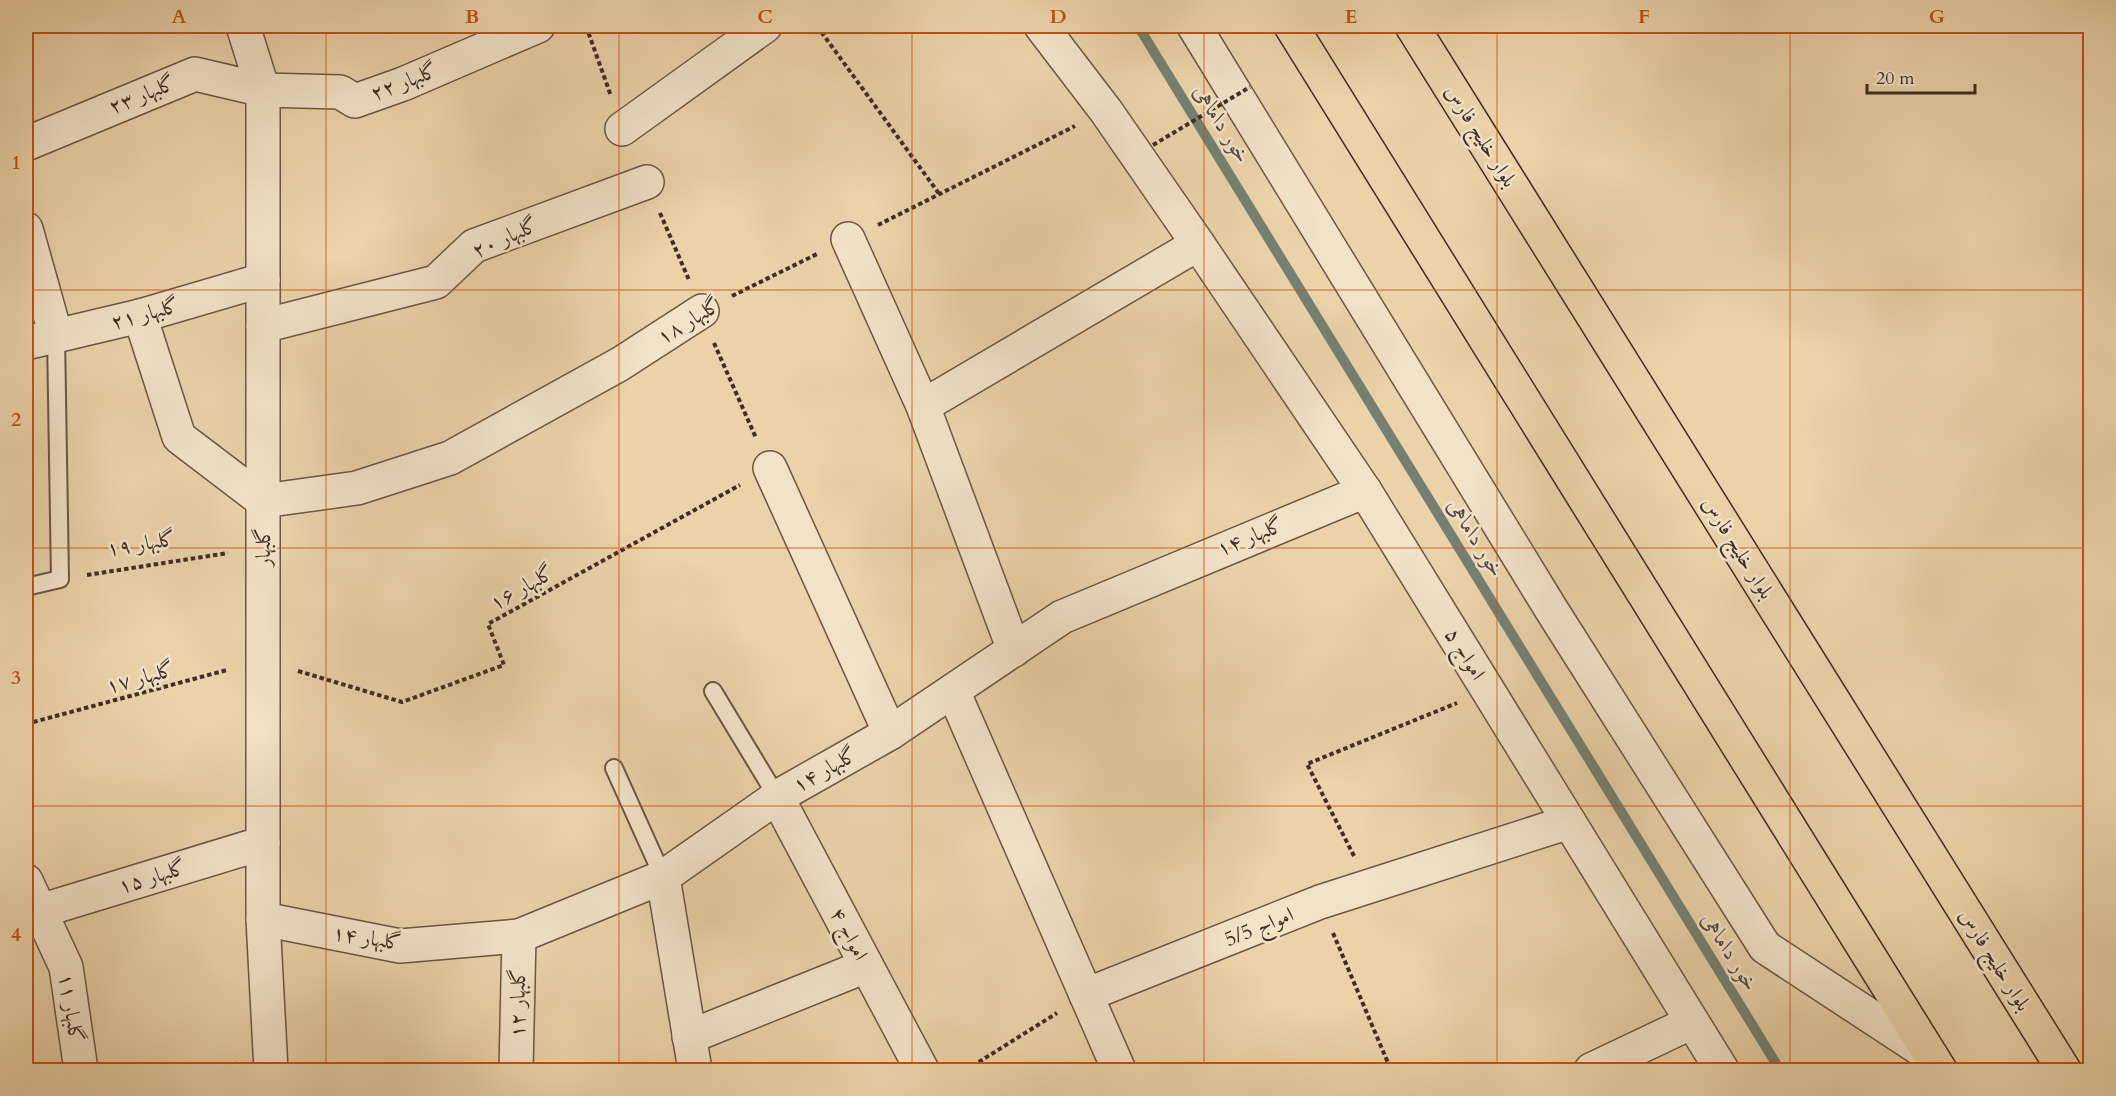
<svg xmlns="http://www.w3.org/2000/svg" width="2116" height="1096" viewBox="0 0 2116 1096" font-family="Cardo,Amiri,serif">
	<rect width="100%" height="100%" fill="#ebd2a9"/>
	<filter id="stains"><feTurbulence type="fractalNoise" baseFrequency=".00333" numOctaves="4"/><feColorMatrix values="0 0 0 0 .2 0 0 0 0 .09 0 0 0 0 .02 0 0 0 .5 -.17"/></filter>
	<radialGradient id="worn" r=".72"><stop offset=".6" stop-color="#630" stop-opacity="0"/><stop offset="1" stop-color="#630" stop-opacity=".3"/></radialGradient>
	<g fill="none" stroke-linecap="round" stroke-linejoin="round">
		<path stroke="#758072" stroke-width="10" d="M1138 26 1780 1070"/>
		<defs>
			<g id="service">
				<path d="M26 587 60 579 56 336"/>
				<path d="M713 691 777 797"/>
				<path d="M614 768 663 877"/>
			</g>
			<g id="minor">
				<path d="M1194 26 1551 609 1765 947 1931 1056"/>
				<path d="M622 129 765 26"/>
				<path d="M26 144 195 74 263 90 340 92 355 101 403 84 538 26"/>
				<path d="M26 229 56 336"/>
				<path d="M848 239 923 406 1014 650"/>
				<path d="M1198 244 1365 491 1722 1070"/>
				<path d="M140 316 179 437 263 501 357 488 450 458 620 364 702 311"/>
				<path d="M263 326 436 282 474 246 647 182"/>
				<path d="M26 343 140 316 263 280"/>
				<path d="M923 406 1198 244 1106 111 1041 26"/>
				<path d="M770 468 890 733"/>
				<path d="M953 691 1119 1070"/>
				<path d="M777 797 922 1070"/>
				<path d="M663 877 695 1070"/>
				<path d="M26 881 66 967 81 1070"/>
				<path d="M40 911 263 843"/>
				<path d="M263 919 400 946 519 936 663 877 777 797 890 733 1062 617 1365 491"/>
				<path d="M1086 995 1320 902 1569 822"/>
				<path d="M689 1037 866 966"/>
				<path d="M516 1070 519 936"/>
				<path d="M1591 1070 1692 1022"/>
			</g>
			<path id="tertiary" d="M243 26 263 90V919L271 1070"/>
			<g id="primary">
				<path d="M1291 26 1940 1070"/>
				<path d="M1412 26 2064 1070"/>
			</g>
		</defs>
		<use href="#service" stroke="#6b5647" stroke-width="20"/>
		<use href="#minor" stroke="#6b5647" stroke-width="36"/>
		<use href="#tertiary" stroke="#6b5647" stroke-width="36"/>
		<use href="#primary" stroke="#402d26" stroke-width="36"/>
		<g stroke="#402d26" stroke-width="4" stroke-dasharray="4.5 3" stroke-linecap="butt">
			<path d="M586 26 611 96"/>
			<path d="M817 26 940 195"/>
			<path d="M660 213 689 280"/>
			<path d="M878 225 1075 126"/>
			<path d="M732 296 817 254"/>
			<path d="M714 343 756 438"/>
			<path d="M87 575 228 553"/>
			<path d="M298 671 402 702 504 665 488 624 740 485"/>
			<path d="M26 724 227 670"/>
			<path d="M1354 856 1307 764 1457 703"/>
			<path d="M1333 933 1391 1070"/>
			<path d="M218 1070 237 1063"/>
			<path d="M966 1070 1057 1013"/>
		</g>
		<use href="#service" stroke="#f2e2c7" stroke-width="16"/>
		<use href="#minor" stroke="#f2e2c7" stroke-width="33"/>
		<use href="#tertiary" stroke="#f2e2c7" stroke-width="33"/>
		<use href="#primary" stroke="#ebd2a9" stroke-width="33"/>
		<path stroke="#402d26" stroke-width="4" stroke-dasharray="4.5 3" stroke-linecap="butt" d="M1153 145 1250 87"/>
	</g>
	<path fill="none" stroke="#c65011" stroke-width="1.5" stroke-opacity="0.55" d="M326 26V1070M619 26V1070M912 26V1070M1204 26V1070M1497 26V1070M1790 26V1070M26 290H2090M26 548H2090M26 806H2090"/>
	<g text-anchor="middle" dominant-baseline="central" stroke-width="5" stroke-linejoin="round" paint-order="stroke">
		<g font-size="21" fill="#402d26" stroke="#f2e2c7">
			<text transform="translate(404 82) rotate(-21)">گلبهار ۲۲</text>
			<text transform="translate(142 95) rotate(-22)">گلبهار ۲۳</text>
			<text transform="translate(1481 136) rotate(58)">بلوار خلیج فارس</text>
			<text transform="translate(505 238) rotate(-24)">گلبهار ۲۰</text>
			<text transform="translate(145 314) rotate(-15)">گلبهار ۲۱</text>
			<text transform="translate(689 321) rotate(-31)">گلبهار ۱۸</text>
			<text transform="translate(1250 537) rotate(-22)">گلبهار ۱۴</text>
			<text transform="translate(141 544) rotate(-9)">گلبهار ۱۹</text>
			<text transform="translate(263 547) rotate(-90)">گلبهار</text>
			<text transform="translate(1738 548) rotate(58)">بلوار خلیج فارس</text>
			<text transform="translate(522 588) rotate(-29)">گلبهار ۱۶</text>
			<text transform="translate(1465 654) rotate(58)">امواج ۵</text>
			<text transform="translate(140 678) rotate(-15)">گلبهار ۱۷</text>
			<text transform="translate(825 770) rotate(-29)">گلبهار ۱۴</text>
			<text transform="translate(152 877) rotate(-17)">گلبهار ۱۵</text>
			<text transform="translate(1259 927) rotate(-22)">امواج 5/5</text>
			<text transform="translate(849 934) rotate(62)">امواج ۴</text>
			<text transform="translate(367 938) rotate(9)">گلبهار ۱۴</text>
			<text transform="translate(1995 960) rotate(58)">بلوار خلیج فارس</text>
			<text transform="translate(518 1003) rotate(-89)">گلبهار ۱۲</text>
			<text transform="translate(71 1008) rotate(81)">گلبهار ۱۱</text>
		</g>
		<g font-size="22" font-style="italic" fill="#52493f" stroke="#f2e2c7">
			<text transform="translate(1222 124) rotate(58)">خور داماهی</text>
			<text transform="translate(1476 538) rotate(58)">خور داماهی</text>
			<text transform="translate(1730 952) rotate(58)">خور داماهی</text>
		</g>
	</g>
	<rect width="2116" height="1096" fill="none" stroke="#ebd2a9" stroke-width="66"/>
	<path d="M1867 84v9h108v-9" fill="none" stroke="#402d26" stroke-width="3"/>
	<text x="1876" y="84" font-size="18" fill="#402d26" stroke="#f2e2c7" stroke-width="4.5" paint-order="stroke">20 m</text>
	<rect x="33" y="33" width="2050" height="1030" fill="none" stroke="#c65011" stroke-width="2"/>
	<g font-size="20" text-anchor="middle" font-weight="bold" fill="#c65011">
		<text x="179" y="23">A</text>
		<text x="472" y="23">B</text>
		<text x="765" y="23">C</text>
		<text x="1058" y="23">D</text>
		<text x="1351" y="23">E</text>
		<text x="1644" y="23">F</text>
		<text x="1937" y="23">G</text>
		<text x="16" y="169">1</text>
		<text x="16" y="426">2</text>
		<text x="16" y="684">3</text>
		<text x="16" y="941">4</text>
	</g>
	<rect width="100%" height="100%" filter="url(#stains)"/>
	<rect width="100%" height="100%" fill="url(#worn)"/>
</svg>
